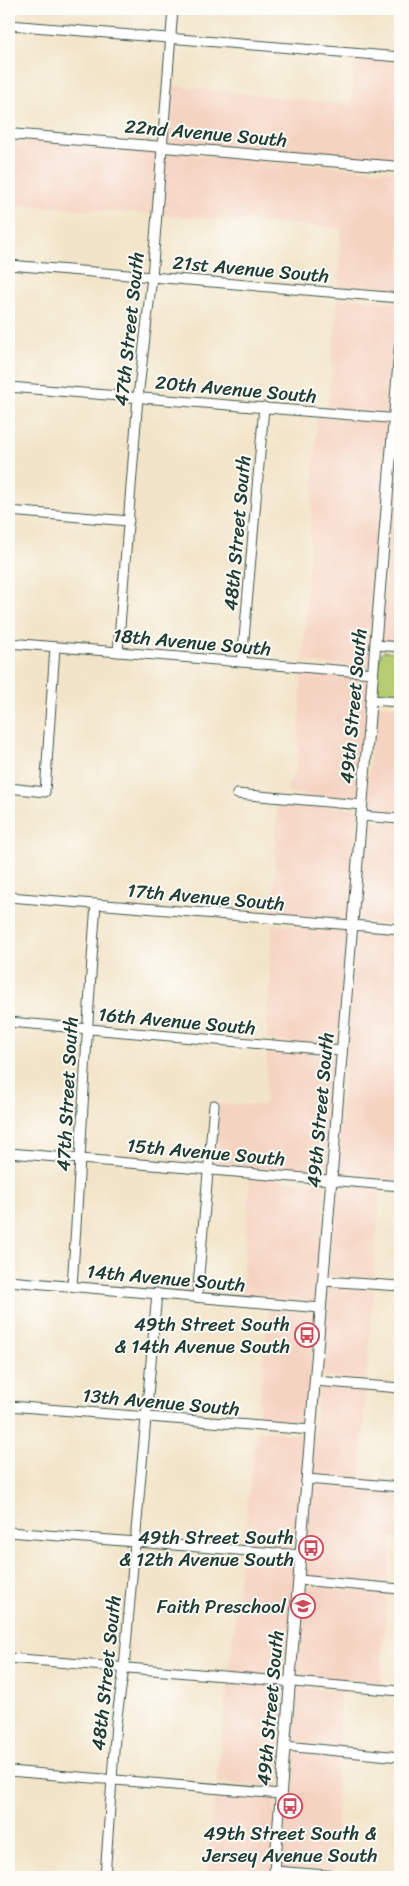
<svg xmlns="http://www.w3.org/2000/svg" width="409" height="1886" viewBox="0 0 409 1886" font-family="Sriracha,sans-serif">
	<rect width="100%" height="100%" fill="#fdfcf7"/>
	<filter id="ink" filterUnits="userSpaceOnUse"><feTurbulence type="fractalNoise" baseFrequency=".02" numOctaves="2"/><feDisplacementMap in="SourceGraphic" scale="10" xChannelSelector="R" yChannelSelector="G"/><feConvolveMatrix kernelMatrix="1 2 1 2 8 2 1 2 1" color-interpolation-filters="sRGB"/></filter>
	<filter id="wash" filterUnits="userSpaceOnUse"><feTurbulence type="fractalNoise" baseFrequency=".0096" numOctaves="4" result="noise"/><feDisplacementMap in="SourceGraphic" scale="20" xChannelSelector="R" yChannelSelector="G"/><feGaussianBlur stdDeviation="1.12" result="paint"/><feColorMatrix in="noise" values="0 0 0 0 0 0 0 0 0 0 0 0 0 0 0 0 0 1.4 0 .05"/><feComposite in="paint" operator="in"/></filter>
	<g filter="url(#wash)">
		<rect width="100%" height="100%" fill="#f2e4c8"/>
		<g fill="#f5d3c1">
			<path d="M354 58 400 62V162L166 143 171 86 351 105Z"/>
			<path d="M9 139 157 152 152 214 9 204Z"/>
			<path d="M165 152 400 172V293L338 288 341 228 161 215Z"/>
			<path d="M338 297 399 303 390 413 328 408Z"/>
			<path d="M317 417 389 423 369 668 303 662Z"/>
			<path d="M398 424H400V642L380 640Z"/>
			<path d="M302 672 368 678 358 800 285 793 297 767Z"/>
			<path d="M375 705 400 707V815L366 812Z"/>
			<path d="M280 802 358 809 348 920 273 914 277 809Z"/>
			<path d="M365 821 400 824V924L357 921Z"/>
			<path d="M272 924 348 930 338 1046 267 1040Z"/>
			<path d="M356 931 400 934V1181L336 1175Z"/>
			<path d="M267 1050 337 1056 327 1174 215 1164 218 1104 265 1105Z"/>
			<path d="M250 1177 326 1184 317 1303 241 1296Z"/>
			<path d="M335 1185 380 1189 374 1280 328 1276Z"/>
			<path d="M327 1286 373 1289 367 1380 320 1377Z"/>
			<path d="M269 1308 316 1313 307 1425 257 1421Z"/>
			<path d="M319 1386 366 1390 360 1479 311 1475Z"/>
			<path d="M256 1431 306 1435 297 1550 243 1545Z"/>
			<path d="M311 1485 400 1492V1538L391 1537 388 1583 303 1576Z"/>
			<path d="M242 1555 296 1559 286 1678 229 1673Z"/>
			<path d="M302 1586 387 1592 381 1685 295 1678Z"/>
			<path d="M228 1682 285 1687 277 1788 216 1783Z"/>
			<path d="M294 1688 340 1692 339 1747 289 1742Z"/>
			<path d="M289 1752 338 1757 334 1871 279 1867Z"/>
			<path d="M215 1793 276 1798 270 1877H206Z"/>
		</g>
		<path fill="#b8cd71" stroke="#6c8552" d="M383 651 400 652V698L383 696C373 687 376 660 383 651Z"/>
	</g>
	<g filter="url(#ink)">
		<g fill="none" stroke-linecap="round" stroke-linejoin="round">
			<defs>
				<g id="minor">
					<path d="M9 25 400 57"/>
					<path d="M9 265 400 298"/>
					<path d="M9 387 400 419"/>
					<path d="M9 511 129 521"/>
					<path d="M9 643 373 673"/>
					<path d="M376 645 400 647"/>
					<path d="M118 652 138 397 152 277 173 9"/>
					<path d="M242 662 264 407"/>
					<path d="M371 700 400 702"/>
					<path d="M9 788 45 792 55 647"/>
					<path d="M237 794 362 805"/>
					<path d="M361 816 400 819"/>
					<path d="M9 897 400 929"/>
					<path d="M9 1022 342 1051"/>
					<path d="M9 1153 400 1186"/>
					<path d="M9 1281 321 1308"/>
					<path d="M323 1281 400 1286"/>
					<path d="M72 1286C81 1159 86 1031 96 904"/>
					<path d="M197 1297 214 1105"/>
					<path d="M315 1381 400 1388"/>
					<path d="M9 1406 311 1430"/>
					<path d="M307 1479 400 1487"/>
					<path d="M9 1532 301 1555"/>
					<path d="M299 1580 400 1589"/>
					<path d="M9 1658 400 1691"/>
					<path d="M285 1746 400 1757"/>
					<path d="M9 1771 281 1794"/>
					<path d="M275 1871 351 1877"/>
					<path d="M105 1877 116 1723 124 1668 157 1293"/>
				</g>
				<g id="major">
					<path d="M9 134 400 167"/>
					<path d="M274 1877 400 345"/>
				</g>
			</defs>
			<use href="#minor" stroke="#3f564a" stroke-width="11"/>
			<use href="#major" stroke="#3f564a" stroke-width="12"/>
			<use href="#minor" stroke="#fff" stroke-width="9"/>
			<use href="#major" stroke="#fff" stroke-width="10"/>
		</g>
	</g>
	<defs>
		<symbol id="bus-ring" viewBox="-11 -11 22 22"><circle r="9.5" fill="#fdfcf7" stroke="#d1495b" stroke-width="1.5"/><path d="M-5-6H5V4H4V6H2V4H-2V6H-4V4H-5ZM-3.5-4V0h7V-4ZM-3.5 1.2v1.5H-2V1.2ZM2 1.2v1.5H3.5V1.2Z" fill="#d1495b"/></symbol>
		<symbol id="school-ring" viewBox="-11 -11 22 22"><circle r="9.5" fill="#fdfcf7" stroke="#d1495b" stroke-width="1.5"/><path d="M0-5L7-2L0 1L-7-2ZM-4 1L0 2.5L4 1V4Q0 6-4 4Z" fill="#d1495b"/></symbol>
	</defs>
	<g fill-rule="evenodd">
		<use href="#bus-ring" x="293" y="1321" width="28" height="28"/>
		<use href="#bus-ring" x="297" y="1534" width="28" height="28"/>
		<use href="#school-ring" x="289" y="1592" width="28" height="28"/>
		<use href="#bus-ring" x="276" y="1792" width="28" height="28"/>
	</g>
	<g text-anchor="middle" dominant-baseline="central" stroke-width="4" stroke-linejoin="round" paint-order="stroke">
		<g font-size="19" fill="#1f3d34" stroke="#fdfcf7">
			<text transform="translate(206 133) rotate(5)">22nd Avenue South</text>
			<text transform="translate(251 269) rotate(5)">21st Avenue South</text>
			<text transform="translate(129 329) rotate(-84)">47th Street South</text>
			<text transform="translate(236 389) rotate(5)">20th Avenue South</text>
			<text transform="translate(237 533) rotate(-85)">48th Street South</text>
			<text transform="translate(192 642) rotate(5)">18th Avenue South</text>
			<text transform="translate(353 706) rotate(-85)">49th Street South</text>
			<text transform="translate(206 897) rotate(5)">17th Avenue South</text>
			<text transform="translate(177 1021) rotate(5)">16th Avenue South</text>
			<text transform="translate(67 1094) rotate(-87)">47th Street South</text>
			<text transform="translate(320 1110) rotate(-85)">49th Street South</text>
			<text transform="translate(206 1152) rotate(5)">15th Avenue South</text>
			<text transform="translate(166 1278) rotate(5)">14th Avenue South</text>
			<text transform="translate(161 1402) rotate(5)">13th Avenue South</text>
			<text transform="translate(106 1673) rotate(-84)">48th Street South</text>
			<text transform="translate(270 1708) rotate(-85)">49th Street South</text>
		</g>
		<g font-size="19" fill="#1f3d34" stroke="#fdfcf7" text-anchor="end">
			<text x="290" y="1324">49th Street South<tspan x="290" dy="22">&amp; 14th Avenue South</tspan></text>
			<text x="294" y="1537">49th Street South<tspan x="294" dy="22">&amp; 12th Avenue South</tspan></text>
			<text x="286" y="1606">Faith Preschool</text>
			<text x="290" y="1833" text-anchor="middle">49th Street South &amp;<tspan x="290" dy="22">Jersey Avenue South</tspan></text>
		</g>
	</g>
	<rect width="409" height="1886" fill="none" stroke="#fdfcf7" stroke-width="30"/>
</svg>
